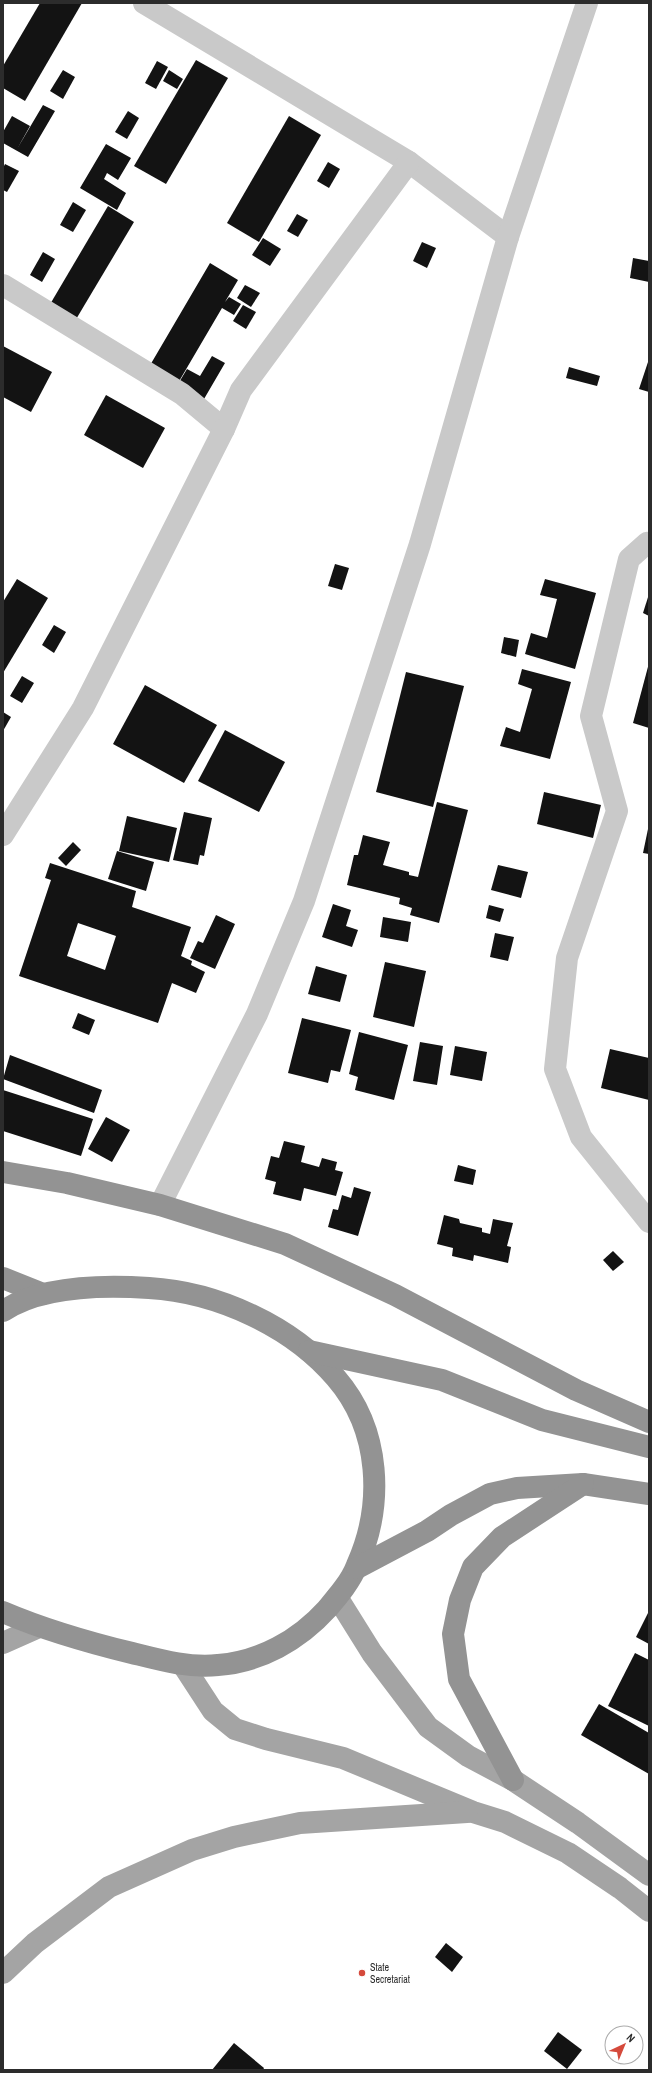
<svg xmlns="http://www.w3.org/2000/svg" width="652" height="2073" viewBox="0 0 652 2073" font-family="'Archivo Narrow',sans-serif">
	<rect width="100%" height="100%" fill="#fff"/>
	<g fill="#131313" fill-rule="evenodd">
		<path d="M40 3H82L25 101 3 88V66Z"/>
		<path d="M196 60 228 78 166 184 134 166Z"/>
		<path d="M157 61 168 67 156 89 145 83Z"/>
		<path d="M63 70 75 77 63 99 50 91Z"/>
		<path d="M169 70 183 79 177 89 163 81Z"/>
		<path d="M43 105 55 111 28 157 3 143V132L12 116 30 126 17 149Z"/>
		<path d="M128 111 139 118 127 139 115 132Z"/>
		<path d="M289 116 321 135 259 242 227 223Z"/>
		<path d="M106 144 131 158 118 180 107 173 104 179 126 193 117 210 80 188Z"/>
		<path d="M328 162 340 169 329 188 317 181Z"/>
		<path d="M5 164 19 171 7 192 3 190V168Z"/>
		<path d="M73 202 86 210 73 232 60 225Z"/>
		<path d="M108 206 134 222 75 321 49 306Z"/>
		<path d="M297 214 308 220 298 237 287 231Z"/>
		<path d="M263 238 281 249 270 266 252 255Z"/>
		<path d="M422 242 436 248 427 268 413 261Z"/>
		<path d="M43 252 55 259 42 282 30 275Z"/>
		<path d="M633 258 649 261V282L630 278Z"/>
		<path d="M210 263 238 280 225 302 229 297 241 304 234 315 222 308 178 383 149 367Z"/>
		<path d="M245 285 260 293 251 307 237 298Z"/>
		<path d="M243 305 256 312 246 329 233 321Z"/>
		<path d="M3 346 52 372 31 412 3 397Z"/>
		<path d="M212 356 225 363 204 399 178 384 187 369 200 376Z"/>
		<path d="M649 359V392L639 389Z"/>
		<path d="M569 367 600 376 597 386 566 378Z"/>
		<path d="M106 395 165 428 143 468 84 435Z"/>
		<path d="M335 564 349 568 342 590 328 586Z"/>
		<path d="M17 579 48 598 3 673V602Z"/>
		<path d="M545 579 596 593 575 669 525 654 531 633 547 638 557 599 540 595Z"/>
		<path d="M649 594V616L643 613Z"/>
		<path d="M54 625 66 632 54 653 42 645Z"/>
		<path d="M504 637 519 640 516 657 501 653Z"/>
		<path d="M649 663V728L633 723Z"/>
		<path d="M522 669 571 682 550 759 500 746 506 727 520 732 532 689 518 684Z"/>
		<path d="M406 672 464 686 433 807 376 792Z"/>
		<path d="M22 676 34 683 22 703 10 696Z"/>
		<path d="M145 685 217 725 184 783 113 744Z"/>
		<path d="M3 712 11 717 3 731Z"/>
		<path d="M225 730 285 762 259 812 198 781Z"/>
		<path d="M544 792 601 805 593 838 537 824Z"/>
		<path d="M437 802 468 810 439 923 410 915 412 908 399 904 400 898 347 885 354 855H358L363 835 390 842 383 865 409 872V875L418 877Z"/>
		<path d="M184 812 212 818 204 856 200 855 198 865 173 860Z"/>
		<path d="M127 816 177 828 169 862 119 851Z"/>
		<path d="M648 829H649V854L643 853Z"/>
		<path d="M73 842 81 850 66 866 58 858Z"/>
		<path d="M117 851 154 862 146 891 108 879Z"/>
		<path d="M50 863 136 891 132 907 191 927 181 956 192 961 191 965 205 972 196 993 172 983 158 1023 19 976 51 880 45 878ZM78 923 116 936 105 970 67 956Z"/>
		<path d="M498 865 528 872 521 898 491 890Z"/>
		<path d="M333 904 351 910 346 926 358 930 352 947 322 937Z"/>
		<path d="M489 905 504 909 500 922 486 918Z"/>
		<path d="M216 915 235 924 215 969 190 958 198 941 203 943Z"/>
		<path d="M383 917 411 922 408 942 380 937Z"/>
		<path d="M495 933 514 937 508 961 490 957Z"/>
		<path d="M385 962 426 971 414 1027 373 1017Z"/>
		<path d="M316 966 347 975 340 1002 308 994Z"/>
		<path d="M78 1013 95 1020 89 1035 72 1028Z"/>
		<path d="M302 1018 351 1030 340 1072 331 1070 328 1083 288 1073Z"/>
		<path d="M359 1032 408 1045 394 1100 355 1090 358 1077 349 1074Z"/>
		<path d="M420 1042 443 1046 437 1085 413 1081Z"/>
		<path d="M455 1046 487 1052 482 1081 450 1075Z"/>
		<path d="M610 1049 649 1058V1100L601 1088Z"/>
		<path d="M10 1055 102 1090 94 1113 3 1079Z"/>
		<path d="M3 1090 93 1119 81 1156 3 1131Z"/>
		<path d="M106 1117 130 1130 112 1162 88 1149Z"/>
		<path d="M284 1141 305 1146 301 1162 319 1167 322 1158 337 1162 335 1170 343 1172 336 1196 304 1188 301 1201 273 1194 276 1182 265 1179 271 1156 279 1158Z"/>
		<path d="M458 1165 476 1170 473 1185 454 1181Z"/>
		<path d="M354 1187 371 1192 358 1236 328 1227 333 1209 338 1210 342 1195 351 1198Z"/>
		<path d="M444 1215 459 1219 460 1223 482 1228V1232L490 1234 493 1219 513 1223 507 1246 511 1247 508 1263 474 1255 473 1261 452 1256 453 1248 437 1244Z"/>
		<path d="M613 1251 624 1262 613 1271 603 1260Z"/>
		<path d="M649 1611V1644L636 1637Z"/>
		<path d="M635 1653 649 1660V1726L608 1706Z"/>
		<path d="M599 1704 649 1733V1774L581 1735Z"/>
		<path d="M446 1943 463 1957 452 1972 435 1957Z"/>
		<path d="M558 2032 582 2050 567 2069 544 2051Z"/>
		<path d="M234 2043 264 2068 263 2070H212Z"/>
	</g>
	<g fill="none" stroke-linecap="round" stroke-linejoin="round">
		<g stroke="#c9c9c9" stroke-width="22">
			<path d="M144 3 409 162 508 237"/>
			<path d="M3 285 182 394 224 429 241 390 409 162"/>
			<path d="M649 544 647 543 629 559 591 716 617 811 567 958 555 1069 581 1137 649 1222"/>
			<path d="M3 835 83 708 224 429"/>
			<path d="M160 1205 257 1014 304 901 420 544 508 237 587 3"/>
		</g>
		<g stroke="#a4a4a4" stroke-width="22">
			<path d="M337 1597 372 1653 428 1727 468 1756 513 1780 578 1823 649 1875"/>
			<path d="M3 1643 39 1627"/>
			<path d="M183 1665 213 1711 235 1729 266 1739 343 1758 473 1812 505 1822 568 1853 620 1888 649 1911"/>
			<path d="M3 1973 35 1943 109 1887 192 1850 234 1837 300 1823 467 1812"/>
		</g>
		<g stroke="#939393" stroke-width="22">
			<path d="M3 1172 67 1183 160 1205 285 1244 395 1295 576 1390 649 1422"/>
			<path d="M3 1278 43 1294"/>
			<path d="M3 1311C41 1286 104 1285 149 1288 217 1292 292 1326 336 1378 381 1430 384 1505 357 1565 351 1581 338 1596 327 1609 299 1640 260 1662 218 1665 188 1668 160 1660 132 1653 87 1642 45 1630 3 1612"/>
			<path d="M309 1351 442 1380 542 1420 649 1447"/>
			<path d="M357 1568 427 1531 451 1515 490 1494 517 1488 583 1484 649 1494"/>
			<path d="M513 1780 459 1679 453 1634 460 1600 473 1567 502 1537 583 1484"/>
		</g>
	</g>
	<circle fill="#d54a3c" stroke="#fff" stroke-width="1.5" cx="362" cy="1973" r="4"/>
	<g text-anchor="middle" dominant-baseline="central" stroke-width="4" stroke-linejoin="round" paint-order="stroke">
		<g font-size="10" fill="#2c2c2c" stroke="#fff" text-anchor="start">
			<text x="370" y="1967">State<tspan x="370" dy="12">Secretariat</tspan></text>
		</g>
	</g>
	<rect width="652" height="2073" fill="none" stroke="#2c2c2c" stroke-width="8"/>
	<g transform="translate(624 2045) rotate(44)"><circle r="19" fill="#ffffff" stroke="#ababab"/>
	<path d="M0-3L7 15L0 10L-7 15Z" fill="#d54a3c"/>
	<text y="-6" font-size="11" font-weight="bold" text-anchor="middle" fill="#2c2c2c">N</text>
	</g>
</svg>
